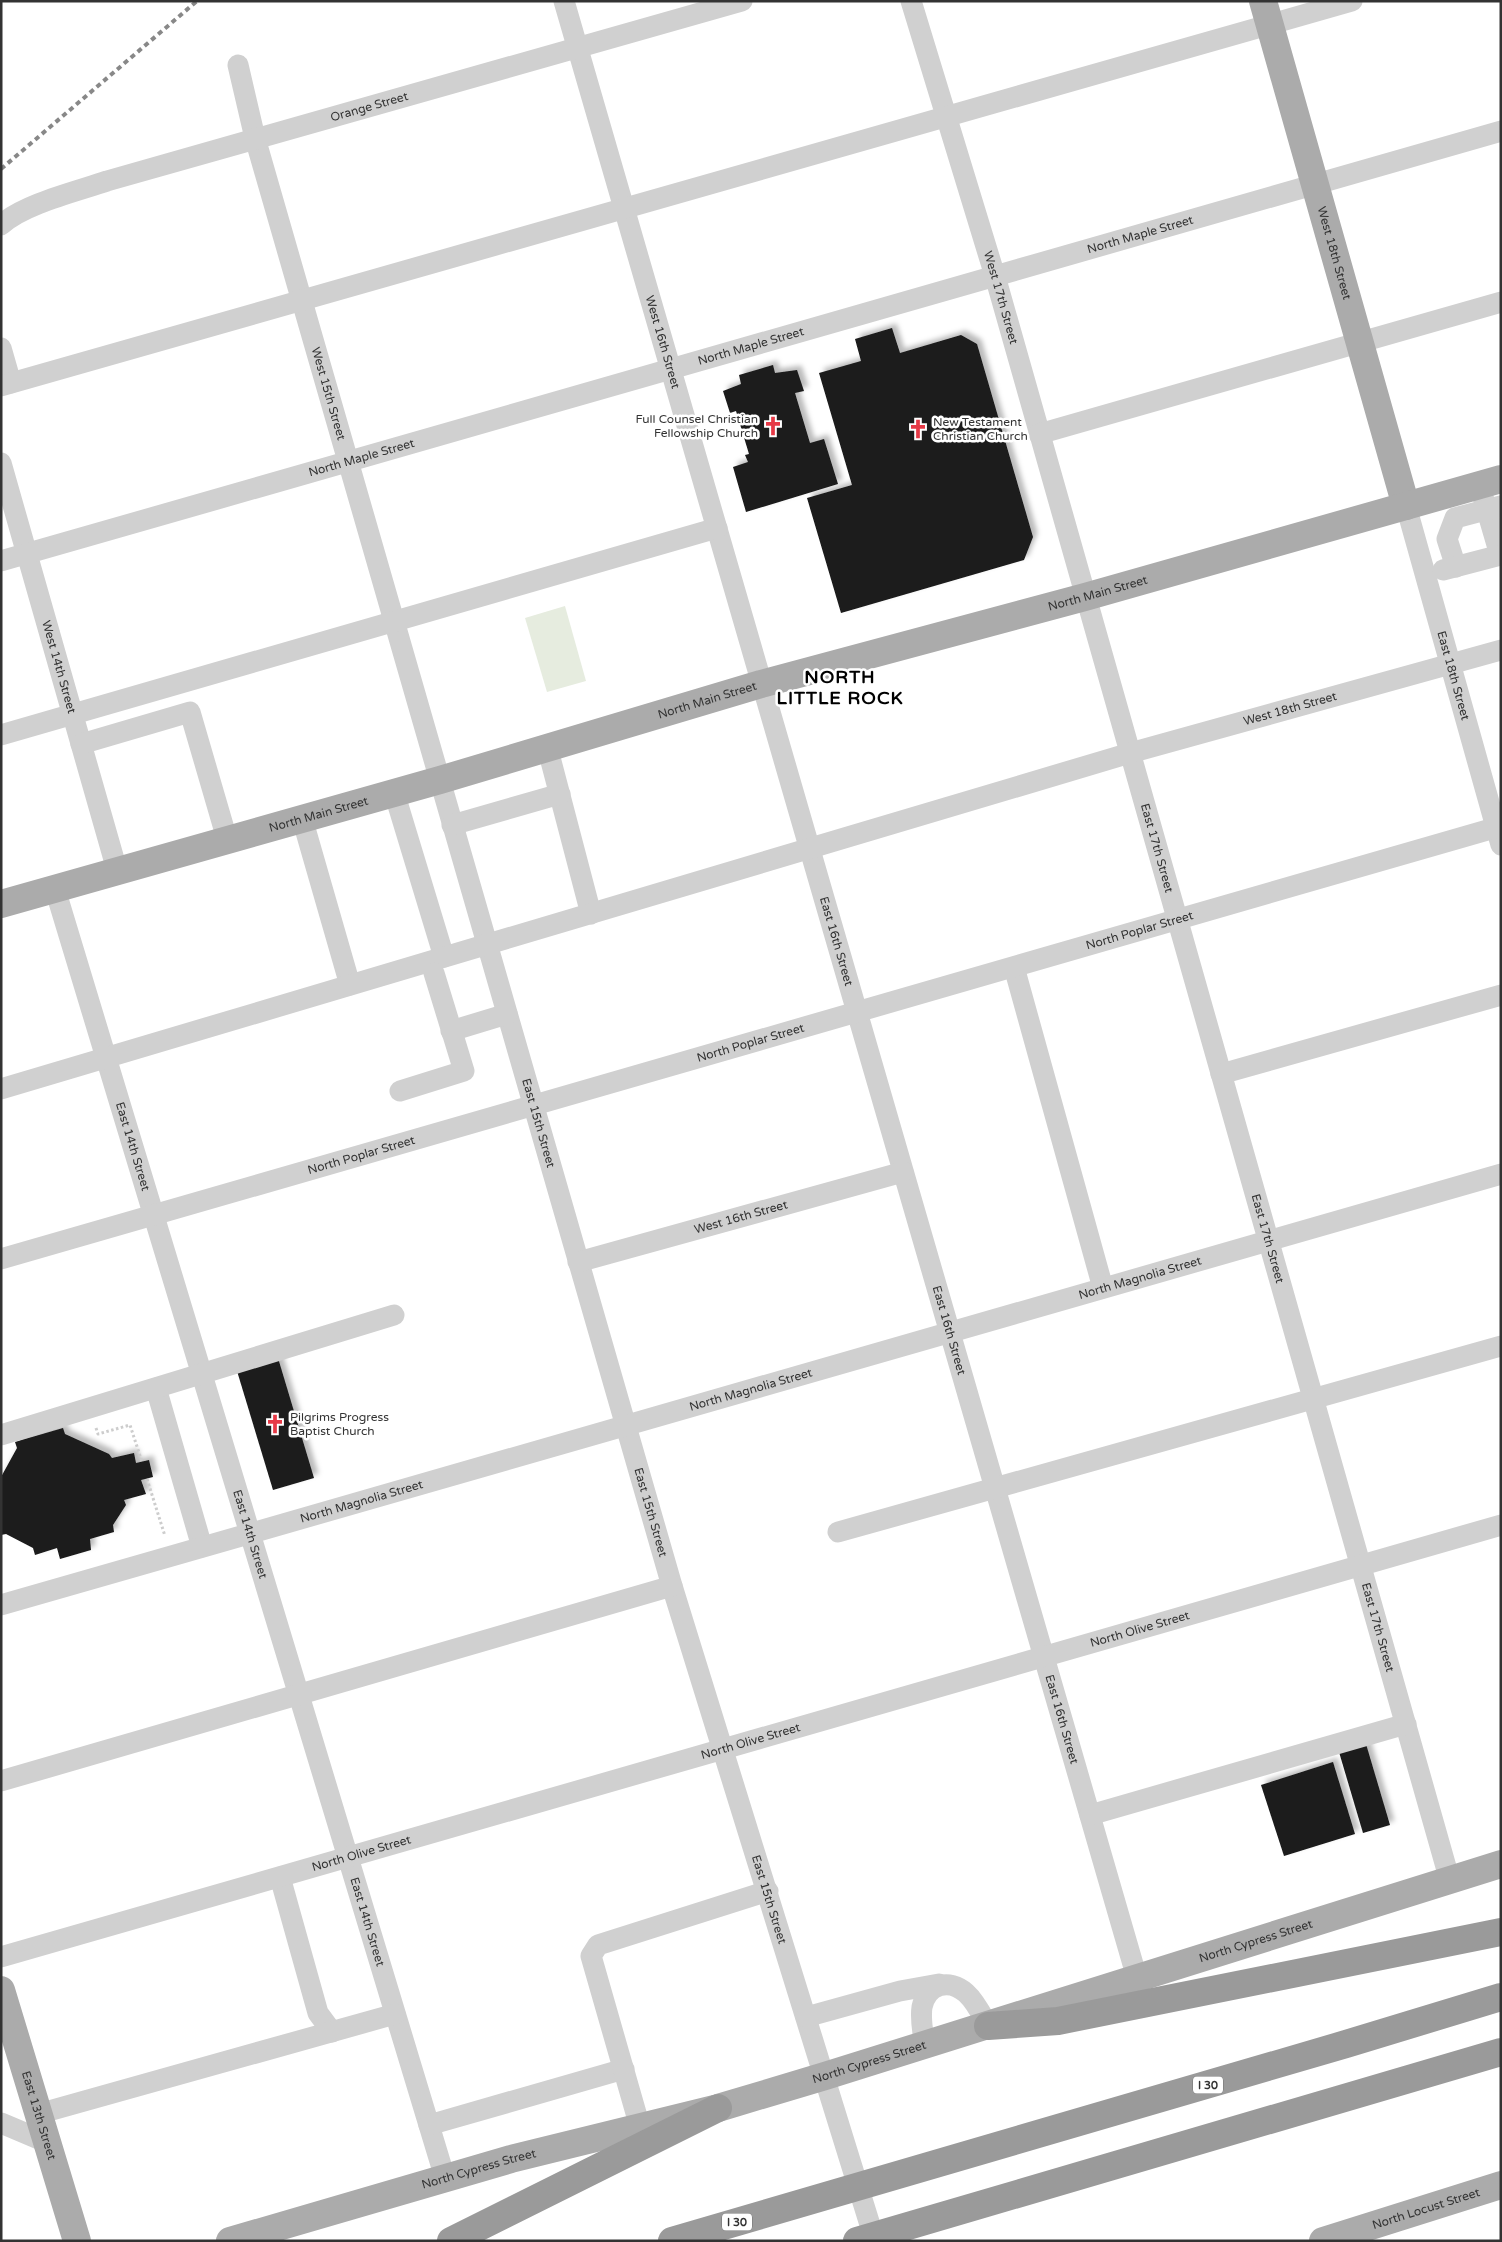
<svg xmlns="http://www.w3.org/2000/svg" width="1502" height="2242" viewBox="0 0 1502 2242" font-family="'Varela Round',sans-serif">
	<defs>
		<filter id="shadow"><feDropShadow dx="4.5" dy="-4.5" stdDeviation="2.5" flood-color="#0004"/></filter>
	</defs>
	<rect width="100%" height="100%" fill="#fff"/>
	<path fill="#e6ecdf" d="M565 606 586 681 547 692 525 618Z"/>
	<g fill="#1a1a1a" filter="url(#shadow)">
		<path d="M892 328 900 353 961 335 977 344 1033 537 1024 560 841 613 807 498 852 485 819 373 861 361 855 339Z"/>
		<path d="M773 365 775 373 797 370 804 391 795 393 810 443 824 439 838 484 746 512 733 467 748 462 745 455 749 454 736 411 730 413 723 391 741 384 739 375Z"/>
		<path d="M278 1358 314 1478 273 1490 237 1371Z"/>
		<path d="M63 1428 65 1434 109 1454 112 1458 134 1453 136 1463 149 1460 153 1477 141 1480 146 1494 124 1500 126 1505 113 1525 114 1532 90 1539 91 1550 60 1559 57 1548 35 1555 33 1548 6 1534 1 1535V1477L17 1448 15 1442Z"/>
		<path d="M1366 1744 1390 1825 1363 1833 1339 1752Z"/>
		<path d="M1333 1762 1355 1834 1284 1856 1261 1785Z"/>
	</g>
	<g fill="none" stroke-linecap="round" stroke-linejoin="round">
		<g stroke="#cdcdcd" stroke-width="3" stroke-dasharray="2.5 2.5" stroke-linecap="butt">
			<path d="M96 1428 98 1434 130 1425 142 1462"/>
			<path d="M147 1479 165 1536"/>
		</g>
		<g stroke="#d0d0d0" stroke-width="21">
			<path id="s1" d="M564 1 1137 1978"/>
			<path id="s2" d="M911 1 995 276 1450 1881"/>
			<path id="s3" d="M238 65 255 138 672 1586 875 2241"/>
			<path id="s4" d="M1 225C23 204 78 191 107 181L742 1"/>
			<path d="M1 348 11 383"/>
			<path d="M1 386 1352 1"/>
			<path d="M1039 434 1501 302"/>
			<path id="s5" d="M1 463 117 870"/>
			<path d="M1483 497 1500 555"/>
			<path id="s6" d="M1406 506 1501 845"/>
			<path id="s7" d="M1 561 1501 131"/>
			<path d="M1456 567 1447 539 1455 518 1501 506"/>
			<path d="M1443 570 1501 555"/>
			<path d="M1 735 717 528"/>
			<path d="M81 744 190 712 227 839"/>
			<path d="M547 746 591 914"/>
			<path d="M394 792 444 957"/>
			<path d="M302 818 350 985"/>
			<path d="M452 825 560 794"/>
			<path id="s8" d="M55 889 445 2178"/>
			<path d="M1014 967 1103 1288"/>
			<path d="M451 1031 507 1014"/>
			<path d="M1221 1074 1501 995"/>
			<path id="s9" d="M1 1089 1130 753 1501 650"/>
			<path d="M400 1091 464 1071 434 973"/>
			<path id="s10" d="M1 1259 1501 826"/>
			<path id="s11" d="M578 1262 903 1172"/>
			<path d="M156 1388 202 1547"/>
			<path d="M1 1435 394 1315"/>
			<path d="M838 1532 1501 1346"/>
			<path id="s12" d="M1 1605 1501 1174"/>
			<path d="M1 1781 672 1586"/>
			<path d="M1090 1815 1406 1724"/>
			<path d="M280 1877 318 2013 332 2032"/>
			<path id="s13" d="M1 1957 1501 1525"/>
			<path d="M806 2017 900 1991 939 1984"/>
			<path d="M925 2046C923 2033 920 2020 922 2007 927 1984 949 1978 966 1993 976 2002 982 2015 988 2026"/>
			<path d="M38 2114 395 2014"/>
			<path d="M1 2123 46 2142"/>
			<path d="M429 2125 624 2069"/>
			<path d="M640 2127 591 1956 598 1945 768 1891"/>
		</g>
		<g stroke="#ababab" stroke-width="28">
			<path id="s14" d="M1263 1 1406 506"/>
			<path id="s15" d="M1 904 440 780 761 684 1085 597 1501 479"/>
			<path id="s16" d="M1 1990 77 2241"/>
			<path id="s17" d="M230 2241 511 2159 718 2108 825 2076 1501 1864"/>
			<path id="s18" d="M1323 2241 1501 2185"/>
		</g>
		<g stroke="#9a9a9a" stroke-width="28">
			<path d="M988 2026 1058 2021 1501 1932"/>
			<path d="M451 2241 718 2108"/>
			<path d="M672 2241 1346 2044 1501 1997"/>
			<path d="M857 2241 1501 2052"/>
		</g>
		<path stroke="#888" stroke-width="4" stroke-dasharray="5 4" stroke-linecap="butt" d="M1 169 197 1"/>
	</g>
	<defs>
		<symbol id="church-bare" viewBox="-9 -9 18 18"><path d="M-1.2-6h2.4v3.5h3.3v2.4h-3.3V6h-2.4V-.1h-3.3v-2.4h3.3Z" fill="#e63946" stroke="#fff" stroke-width="2.5" paint-order="stroke"/></symbol>
	</defs>
	<g fill-rule="evenodd">
		<use href="#church-bare" x="759" y="412" width="28" height="28"/>
		<use href="#church-bare" x="904" y="415" width="28" height="28"/>
		<use href="#church-bare" x="261" y="1410" width="28" height="28"/>
	</g>
	<g text-anchor="middle" dominant-baseline="central" stroke-width="5" stroke-linejoin="round" paint-order="stroke">
		<g fill="#fff" stroke="#707070" stroke-width="1">
			<rect x="1193" y="2076.5" width="30" height="17" rx="4"/>
			<rect x="722" y="2213.5" width="30" height="17" rx="4"/>
		</g>
		<g font-size="11" font-weight="bold" fill="#333">
			<text x="1208" y="2085">I 30</text>
			<text x="737" y="2222">I 30</text>
		</g>
		<g font-size="12" fill="#333" stroke="#fff">
			<text stroke="none"><textPath href="#s4" startOffset="388">Orange Street</textPath></text>
			<text stroke="none"><textPath href="#s7" startOffset="1185">North Maple Street</textPath></text>
			<text stroke="none"><textPath href="#s14" startOffset="262">West 18th Street</textPath></text>
			<text stroke="none"><textPath href="#s2" startOffset="310">West 17th Street</textPath></text>
			<text stroke="none"><textPath href="#s1" startOffset="355">West 16th Street</textPath></text>
			<text stroke="none"><textPath href="#s7" startOffset="780">North Maple Street</textPath></text>
			<text stroke="none"><textPath href="#s3" startOffset="341">West 15th Street</textPath></text>
			<text stroke="none"><textPath href="#s7" startOffset="375">North Maple Street</textPath></text>
			<text stroke="none"><textPath href="#s15" startOffset="1140">North Main Street</textPath></text>
			<text stroke="none"><textPath href="#s5" startOffset="212">West 14th Street</textPath></text>
			<text stroke="none"><textPath href="#s6" startOffset="176">East 18th Street</textPath></text>
			<text stroke="none"><textPath href="#s15" startOffset="735">North Main Street</textPath></text>
			<text stroke="none"><textPath href="#s9" startOffset="1344">West 18th Street</textPath></text>
			<text stroke="none"><textPath href="#s15" startOffset="330">North Main Street</textPath></text>
			<text stroke="none"><textPath href="#s2" startOffset="882">East 17th Street</textPath></text>
			<text stroke="none"><textPath href="#s10" startOffset="1185">North Poplar Street</textPath></text>
			<text stroke="none"><textPath href="#s1" startOffset="979">East 16th Street</textPath></text>
			<text stroke="none"><textPath href="#s10" startOffset="780">North Poplar Street</textPath></text>
			<text stroke="none"><textPath href="#s3" startOffset="1100">East 15th Street</textPath></text>
			<text stroke="none"><textPath href="#s8" startOffset="269">East 14th Street</textPath></text>
			<text stroke="none"><textPath href="#s10" startOffset="375">North Poplar Street</textPath></text>
			<text stroke="none"><textPath href="#s11" startOffset="169">West 16th Street</textPath></text>
			<text stroke="none"><textPath href="#s2" startOffset="1288">East 17th Street</textPath></text>
			<text stroke="none"><textPath href="#s12" startOffset="1185">North Magnolia Street</textPath></text>
			<text stroke="none"><textPath href="#s1" startOffset="1384">East 16th Street</textPath></text>
			<text stroke="none"><textPath href="#s12" startOffset="780">North Magnolia Street</textPath></text>
			<text stroke="none"><textPath href="#s12" startOffset="375">North Magnolia Street</textPath></text>
			<text stroke="none"><textPath href="#s3" startOffset="1505">East 15th Street</textPath></text>
			<text stroke="none"><textPath href="#s8" startOffset="674">East 14th Street</textPath></text>
			<text stroke="none"><textPath href="#s2" startOffset="1692">East 17th Street</textPath></text>
			<text stroke="none"><textPath href="#s13" startOffset="1185">North Olive Street</textPath></text>
			<text stroke="none"><textPath href="#s1" startOffset="1789">East 16th Street</textPath></text>
			<text stroke="none"><textPath href="#s13" startOffset="780">North Olive Street</textPath></text>
			<text stroke="none"><textPath href="#s13" startOffset="375">North Olive Street</textPath></text>
			<text stroke="none"><textPath href="#s3" startOffset="1910">East 15th Street</textPath></text>
			<text stroke="none"><textPath href="#s8" startOffset="1079">East 14th Street</textPath></text>
			<text stroke="none"><textPath href="#s17" startOffset="1069">North Cypress Street</textPath></text>
			<text stroke="none"><textPath href="#s17" startOffset="664">North Cypress Street</textPath></text>
			<text stroke="none"><textPath href="#s16" startOffset="131">East 13th Street</textPath></text>
			<text stroke="none"><textPath href="#s17" startOffset="259">North Cypress Street</textPath></text>
			<text stroke="none"><textPath href="#s18" startOffset="108">North Locust Street</textPath></text>
		</g>
		<g font-size="12" fill="#333" stroke="#fff" text-anchor="start">
			<text x="758" y="419" text-anchor="end">Full Counsel Christian<tspan x="758" dy="14">Fellowship Church</tspan></text>
			<text x="933" y="422">New Testament<tspan x="933" dy="14">Christian Church</tspan></text>
			<text x="290" y="1417">Pilgrims Progress<tspan x="290" dy="14">Baptist Church</tspan></text>
		</g>
		<g font-size="18" font-weight="bold" letter-spacing="1" fill="#000" stroke="#fff">
			<text x="840" y="677">NORTH<tspan x="840" dy="21">LITTLE ROCK</tspan></text>
		</g>
	</g>
	<rect width="1502" height="2242" fill="none" stroke="#333333" stroke-width="5"/>
</svg>
